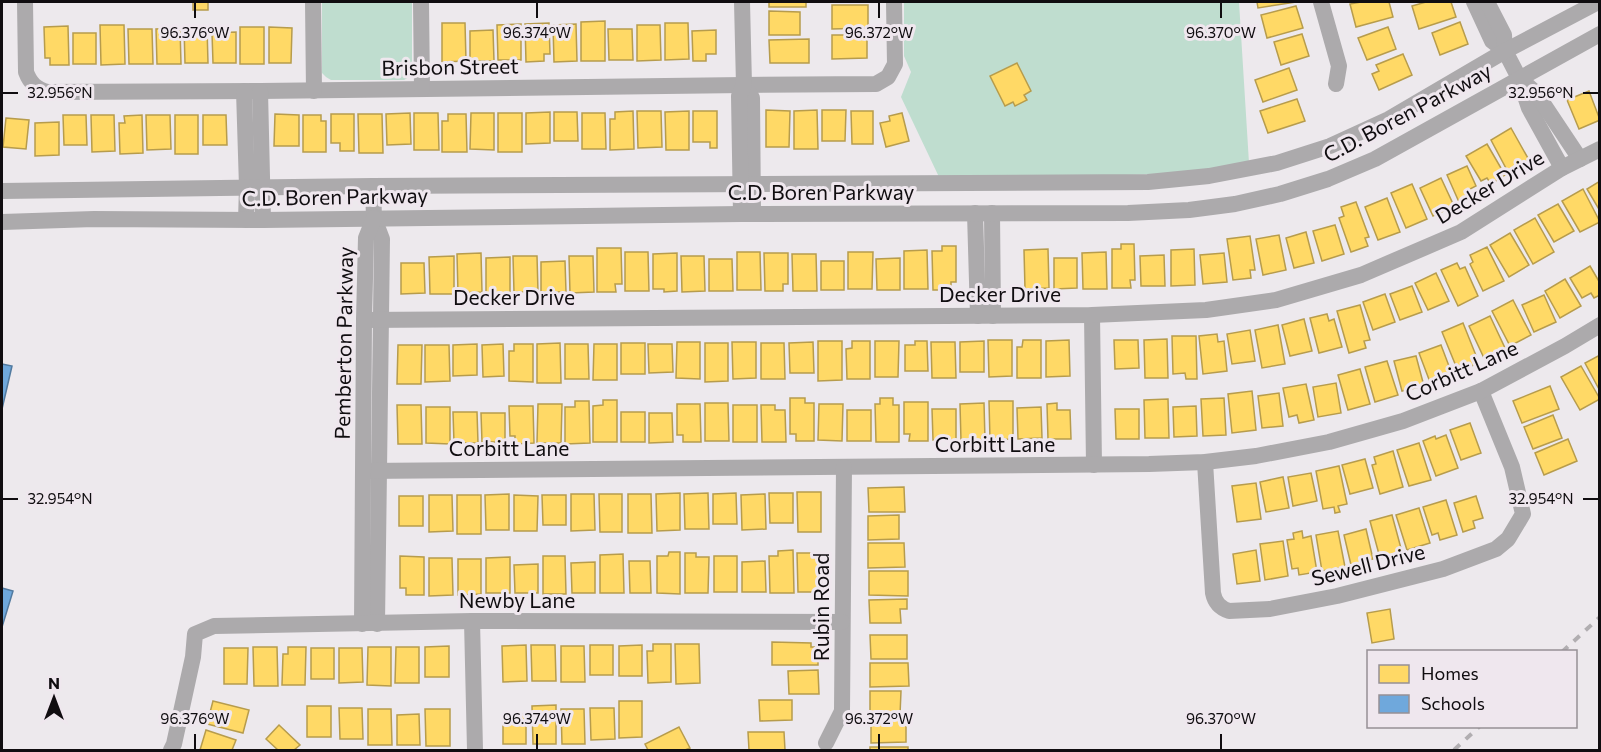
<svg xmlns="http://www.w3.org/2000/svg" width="1601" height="752" viewBox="0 0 1601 752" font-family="Commissioner,sans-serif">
	<rect width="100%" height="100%" fill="#ede9ed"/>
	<g fill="#bfddcf">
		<path d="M322 2H412V72L409 77 404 80H331L326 77 322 73Z"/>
		<path d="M904 2H1239L1249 163 1189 173 1127 175 939 177 901 97 911 72 904 56Z"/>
	</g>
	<g fill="#ffd966" stroke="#b79c4c" stroke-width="1.5">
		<rect x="193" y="2" width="15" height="8"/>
		<rect x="769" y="2" width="37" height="5"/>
		<path d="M1257 2H1296L1258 8Z"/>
		<path d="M1361 2H1389L1393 17 1356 27 1350 4Z"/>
		<path d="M1426 2H1451L1456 17 1419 29 1412 6Z"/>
		<path d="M832 5H868V28L832 29Z"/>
		<path d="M1296 6 1303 28 1267 38 1261 15Z"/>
		<path d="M769 11 800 12V35H769Z"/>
		<path d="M605 21V61H581V22Z"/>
		<path d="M1460 22 1468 44 1440 55 1432 33Z"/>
		<path d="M442 23H465L466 61 442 62Z"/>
		<path d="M549 23 550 54H544V61L526 62 525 24Z"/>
		<path d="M665 23H688L689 59 665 60Z"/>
		<path d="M521 24V60H498L497 25Z"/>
		<path d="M576 24 577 61 554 62 553 25Z"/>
		<path d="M100 25H124L125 64 101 65Z"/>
		<path d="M637 25H660L661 60 637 61Z"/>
		<path d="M68 26 69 65H50V58H45L44 27Z"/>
		<path d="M184 27H207L208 63H185Z"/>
		<rect x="240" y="27" width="24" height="37"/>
		<path d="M269 27 292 28 291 63H269Z"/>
		<path d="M1388 27 1396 49 1367 60 1358 38Z"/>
		<path d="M180 28 181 64H157L156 29Z"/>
		<path d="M128 29H152L153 64H129Z"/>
		<path d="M608 29H632L633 60H609Z"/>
		<path d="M493 30 494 61H470V31Z"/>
		<path d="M716 30V54H706V61H693L692 31Z"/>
		<path d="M236 32V63H213L212 33Z"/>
		<rect x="73" y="33" width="23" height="31"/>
		<path d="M1302 34 1309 56 1281 65 1274 42Z"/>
		<path d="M832 35H867V58L832 59Z"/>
		<path d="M809 39V63H770L769 40Z"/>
		<path d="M1403 54 1412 75 1379 90 1372 74 1379 71 1376 65Z"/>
		<path d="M1017 63 1031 91 1024 95 1027 100 1015 106 1013 102 1005 106 990 76Z"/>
		<path d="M1289 68 1297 90 1263 102 1255 80Z"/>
		<path d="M1589 91 1600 120 1579 129 1567 100Z"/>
		<path d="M1297 99 1305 121 1268 133 1260 111Z"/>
		<path d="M766 110 790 111 789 147H766Z"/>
		<path d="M817 110 818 149H794V111Z"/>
		<path d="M822 110H846L845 141H822Z"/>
		<path d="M633 111 634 149 610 150V119H615V112Z"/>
		<path d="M637 111H661L662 147 638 148Z"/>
		<path d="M689 111V150H666L665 112Z"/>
		<path d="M693 111H717V148H710V142H693Z"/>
		<path d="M851 111H873V144H852Z"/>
		<path d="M550 112V143L526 144V113Z"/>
		<path d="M554 112H577L578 141H554Z"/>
		<path d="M410 113 411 144 387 145 386 114Z"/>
		<path d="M414 113H438L439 150H414Z"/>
		<path d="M471 113H494V150L470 149Z"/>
		<rect x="498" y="113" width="24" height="39"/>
		<path d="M582 113H605L606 149H582Z"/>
		<path d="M902 113 909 141 886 147 880 123 890 121 889 116Z"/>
		<path d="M275 114 299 115V146H274Z"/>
		<path d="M331 114H354V151H340V143H331Z"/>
		<path d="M358 114H382L383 153H359Z"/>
		<path d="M448 114H466L467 152H442V121H448Z"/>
		<path d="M63 115H86L87 145H64Z"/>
		<path d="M91 115H114L115 151 92 152Z"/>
		<path d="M142 115 143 153 120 154 119 123H125L124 116Z"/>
		<path d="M146 115H170L171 149 147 150Z"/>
		<rect x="175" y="115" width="23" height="39"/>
		<path d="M203 115H226L227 145H203Z"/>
		<path d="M303 115H321V121H326V152H303Z"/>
		<path d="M6 118 29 120 26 149 3 147Z"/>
		<path d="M59 122V155L35 156V123Z"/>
		<path d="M1511 128 1529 160 1508 172 1491 140Z"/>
		<path d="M1487 144 1505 175 1491 184 1487 178 1481 181 1466 156Z"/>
		<path d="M1467 166 1476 186 1468 190 1472 197 1459 202 1447 175Z"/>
		<path d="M1441 178 1454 206 1433 216 1420 188Z"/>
		<path d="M1600 181V211L1587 189Z"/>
		<path d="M1412 184 1427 219 1406 228 1391 193Z"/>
		<path d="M1583 189 1600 222 1580 232 1562 201Z"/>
		<path d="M1387 198 1400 232 1378 240 1365 207Z"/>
		<path d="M1356 202 1369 237 1365 238 1368 246 1351 252 1339 218 1344 216 1341 207Z"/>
		<path d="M1558 204 1574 231 1554 242 1538 215Z"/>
		<path d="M1535 218 1554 252 1533 264 1514 230Z"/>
		<path d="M1335 225 1344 254 1322 261 1313 231Z"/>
		<path d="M1306 232 1314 263 1294 268 1286 238Z"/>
		<path d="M1510 233 1529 265 1509 277 1490 245Z"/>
		<path d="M1279 235 1286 270 1263 275 1256 239Z"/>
		<path d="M1250 236 1255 270H1250L1251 278 1233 280 1227 239Z"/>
		<path d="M1121 244H1134L1135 280H1130L1131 288H1112V249H1121Z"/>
		<path d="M942 246H956V282H951V290H933L932 251H942Z"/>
		<path d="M1487 247 1504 281 1483 291 1470 264 1473 262 1470 255Z"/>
		<path d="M597 248H621L622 284H615L616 292H597Z"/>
		<path d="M1048 249 1049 288 1025 289 1024 250Z"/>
		<path d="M1194 249 1195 285 1171 286V250Z"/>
		<path d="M927 250 928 289H904V251Z"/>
		<path d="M625 252H648L649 291H625Z"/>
		<path d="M737 252H760L761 290H737Z"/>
		<path d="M848 252H873L872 289H848Z"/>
		<path d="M1106 252 1107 289H1083L1082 253Z"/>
		<path d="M481 253 482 292 458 293 457 254Z"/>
		<path d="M677 253V291L664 292V289H653V254Z"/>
		<path d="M764 253H788V284H783V291H765Z"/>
		<path d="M1224 253 1227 282 1203 284 1200 255Z"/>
		<path d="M792 254H816L817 291H793Z"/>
		<path d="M1164 255 1165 286H1141L1140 256Z"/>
		<path d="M454 256V294H430L429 257Z"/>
		<path d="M513 256H537L538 292H514Z"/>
		<path d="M569 256H593L594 292 570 293Z"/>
		<path d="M681 256H704L705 291 682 292Z"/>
		<path d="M510 257V293H486V258Z"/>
		<path d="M900 258V290H877L876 259Z"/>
		<path d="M1054 258H1077V288L1054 289Z"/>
		<path d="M709 259H732L733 291H709Z"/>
		<path d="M565 261 566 292H541V262Z"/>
		<rect x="821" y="261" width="23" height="29"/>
		<path d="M401 263H424L425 293 401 294Z"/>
		<path d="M1457 263 1460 269 1465 267 1478 296 1458 306 1441 270Z"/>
		<path d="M1590 266 1600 283V295L1594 298 1591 293 1582 298 1570 278Z"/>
		<path d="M1436 273 1449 301 1428 310 1415 283Z"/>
		<path d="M1565 279 1581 306 1560 318 1545 291Z"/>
		<path d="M1412 286 1422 312 1400 320 1390 294Z"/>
		<path d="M1385 294 1395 322 1373 330 1363 302Z"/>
		<path d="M1544 295 1556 322 1534 332 1522 305Z"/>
		<path d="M1513 300 1531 335 1510 346 1492 311Z"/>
		<path d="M1360 305 1370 340 1364 341 1366 348 1349 353 1337 311Z"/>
		<path d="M1327 314 1329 321 1334 319 1342 347 1319 353 1310 318Z"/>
		<path d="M1490 316 1505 348 1484 358 1469 326Z"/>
		<path d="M1304 319 1312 351 1290 356 1282 325Z"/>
		<path d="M1463 323 1479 363 1458 371 1442 332Z"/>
		<path d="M1278 325 1285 364 1262 368 1255 330Z"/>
		<path d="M1250 330 1255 361 1232 364 1227 334Z"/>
		<path d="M1217 334 1218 342 1224 341 1227 371 1203 374 1199 336Z"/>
		<path d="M1172 336H1196L1197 379H1186L1185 373 1173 374Z"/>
		<path d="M1167 339 1168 378H1145L1144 340Z"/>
		<path d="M988 340H1012V376L989 377Z"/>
		<path d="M1023 340H1041V378H1017V347H1022Z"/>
		<path d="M1069 340 1070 376 1046 377V341Z"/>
		<path d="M1114 340H1138L1139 368 1115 369Z"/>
		<path d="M818 341H842V380L818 381Z"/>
		<path d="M852 341H870V379H847L846 349 852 348Z"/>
		<path d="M875 341H899L898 377H875Z"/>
		<path d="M915 341H927L928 371H905V345H915Z"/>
		<path d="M984 341V372H960V342Z"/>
		<path d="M677 342H700V379L676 378Z"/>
		<path d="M732 342H756V378L733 379Z"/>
		<path d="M813 342 814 373H790L789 343Z"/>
		<path d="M931 342H955L956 378H932Z"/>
		<path d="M560 343 561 383H537V344Z"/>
		<rect x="621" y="343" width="24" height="31"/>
		<path d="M705 343H728V381L705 382Z"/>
		<path d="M761 343H784L785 379H761Z"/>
		<path d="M477 344V375L453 376V345Z"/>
		<path d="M503 344 504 376 483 377 482 345Z"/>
		<path d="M514 344H533V382L509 381V351H514Z"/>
		<path d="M565 344H588L589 379H565Z"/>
		<path d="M594 344H617V380H593Z"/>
		<path d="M648 344H672L673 372 649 373Z"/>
		<path d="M398 345H422L421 384H397Z"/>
		<path d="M425 345H449L450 381 425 382Z"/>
		<path d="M1441 345 1452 374 1430 382 1419 353Z"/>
		<path d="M1600 355V391L1585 363Z"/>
		<path d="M1416 356 1424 386 1402 391 1394 361Z"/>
		<path d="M1387 361 1398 395 1375 402 1365 367Z"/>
		<path d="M1581 366 1600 399 1580 410 1561 377Z"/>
		<path d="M1360 369 1370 404 1348 410 1338 375Z"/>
		<path d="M1336 383 1341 413 1318 417 1313 387Z"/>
		<path d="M1306 384 1314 420 1299 423 1297 415 1289 417 1283 388Z"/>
		<path d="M1550 386 1559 409 1522 423 1513 401Z"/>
		<path d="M1252 391 1256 430 1232 433 1228 394Z"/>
		<path d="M1279 393 1283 426 1262 428 1258 396Z"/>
		<path d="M790 398H805V403H814V441H796V434H790Z"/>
		<path d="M880 398H893V405H899V442H876L875 404H880Z"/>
		<path d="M1224 398 1226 435 1203 436 1201 399Z"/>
		<path d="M1168 399 1169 438H1145L1144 400Z"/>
		<path d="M603 400H617V442H593V406L603 405Z"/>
		<path d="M575 401H589L590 443 565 444V407H575Z"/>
		<path d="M989 401H1013V439L990 440Z"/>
		<path d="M904 402H928V441H909L910 434H904Z"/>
		<path d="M705 403H728L729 441H705Z"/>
		<path d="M984 403 985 440 961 441 960 404Z"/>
		<path d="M1057 403V410H1070L1071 439H1048L1047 404Z"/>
		<path d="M538 404H562L561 443H537Z"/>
		<path d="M677 404H700L701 442H683V435H677Z"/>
		<path d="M819 404H843L842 441 818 440Z"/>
		<path d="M397 405H421L422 444H398Z"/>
		<rect x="733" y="405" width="24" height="37"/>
		<path d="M761 405H775V410H785L786 442H762Z"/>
		<path d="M509 406H533L534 443 515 444V436H510Z"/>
		<path d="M1196 406 1197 436 1174 437 1173 407Z"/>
		<path d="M426 407H450V444L426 443Z"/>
		<path d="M1041 407 1042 438 1018 439 1017 408Z"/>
		<path d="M932 409H956V440H933Z"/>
		<path d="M1115 409H1139V439H1116Z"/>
		<rect x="847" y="410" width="24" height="31"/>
		<path d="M453 412H477L478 443H454Z"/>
		<rect x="621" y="412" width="24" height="30"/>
		<path d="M481 413H505V442H482Z"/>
		<path d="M649 413H672L673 442 649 443Z"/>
		<path d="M1553 415 1562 438 1533 449 1524 427Z"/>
		<path d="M1470 423 1481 453 1461 460 1450 430Z"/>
		<path d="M1446 435 1458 468 1436 476 1423 441 1435 436 1436 439Z"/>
		<path d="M1568 439 1577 461 1544 475 1535 453Z"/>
		<path d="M1419 443 1431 480 1409 486 1397 450Z"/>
		<path d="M1393 451 1403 487 1380 494 1372 465 1376 464 1374 457Z"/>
		<path d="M1365 459 1373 488 1350 494 1342 465Z"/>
		<path d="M1339 466 1347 504 1338 506 1340 512 1335 513 1334 507 1323 509 1316 471Z"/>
		<path d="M1311 473 1317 501 1293 506 1288 477Z"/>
		<path d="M1283 477 1289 508 1266 512 1260 482Z"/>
		<path d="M1256 483 1261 519 1237 522 1232 486Z"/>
		<path d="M904 487 905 512H869L868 488Z"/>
		<path d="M797 492H821V532H798Z"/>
		<path d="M680 493V530L657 531 656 494Z"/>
		<path d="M708 493 709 529H685L684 494Z"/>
		<path d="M736 493 737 524H713V494Z"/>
		<path d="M769 493H793V523H770Z"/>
		<path d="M509 494V530H486L485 495Z"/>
		<path d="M571 494H594L595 530 571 531Z"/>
		<path d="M599 494H622V532H600Z"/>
		<path d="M628 494H651L652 533H628Z"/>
		<path d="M765 494 766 529 742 530 741 495Z"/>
		<path d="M429 495H452L453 531 429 532Z"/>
		<rect x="457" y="495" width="24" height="39"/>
		<path d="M514 495 538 496 537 531H514Z"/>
		<path d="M542 495H566V525H543Z"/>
		<rect x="399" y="496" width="24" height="30"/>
		<path d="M1476 496 1483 518 1473 521 1475 528 1463 532 1454 503Z"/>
		<path d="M1446 500 1457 535 1440 540 1438 533 1432 535 1423 507Z"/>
		<path d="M1419 508 1430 543 1407 550 1396 515Z"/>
		<path d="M899 515V539L868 540V516Z"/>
		<path d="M1392 515 1402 552 1380 558 1370 521Z"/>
		<path d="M1366 529 1373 559 1351 565 1344 535Z"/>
		<path d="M1302 531 1303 538 1311 536 1317 572 1299 575 1298 568 1292 569 1287 540 1294 539 1293 533Z"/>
		<path d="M1338 531 1345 567 1322 571 1316 535Z"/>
		<path d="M1283 541 1288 576 1265 580 1260 544Z"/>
		<path d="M868 543H904L905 567 868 568Z"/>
		<path d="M793 550 794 593H770L769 556H778V551Z"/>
		<path d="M1256 550 1260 581 1237 584 1233 554Z"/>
		<path d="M669 552H680V594L657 593V556H668Z"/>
		<path d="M685 553H696V557H709L708 593H685Z"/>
		<path d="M797 553H821L822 592H798Z"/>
		<path d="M623 554 624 593H600V555Z"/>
		<path d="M400 556 424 557V595H406V588H400Z"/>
		<path d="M543 556H565L566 594H543Z"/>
		<rect x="714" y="556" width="23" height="36"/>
		<path d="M510 557V593H486V558Z"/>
		<path d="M429 558H452L453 595 429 596Z"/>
		<path d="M458 559H481V594L458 595Z"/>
		<path d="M629 561H650L651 593H630Z"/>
		<path d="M765 561 766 592H742V562Z"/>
		<path d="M595 562V593H572L571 563Z"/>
		<path d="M538 564V593H515L514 565Z"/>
		<path d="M869 571H908V596L869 595Z"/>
		<path d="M907 599V609H900L901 623H870L869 600Z"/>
		<path d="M1390 609 1394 639 1372 643 1367 613Z"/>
		<path d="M870 635H907V659H871Z"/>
		<path d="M772 642 811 643V647H818V665H772Z"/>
		<path d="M653 644H671V682L648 683 647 651H653Z"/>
		<path d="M675 644H699L700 683 676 684Z"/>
		<path d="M526 645 527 681 503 682 502 646Z"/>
		<path d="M531 645H555L556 681H532Z"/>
		<rect x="590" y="645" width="23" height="30"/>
		<path d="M642 645V676H619V646Z"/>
		<path d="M449 646V677H425V647Z"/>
		<path d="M561 646H584L585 682H561Z"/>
		<path d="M253 647H277L278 686H254Z"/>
		<path d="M288 647H306L305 685H282L283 654H288Z"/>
		<path d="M368 647H391V686L367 685Z"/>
		<path d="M396 647H419V683H395Z"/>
		<path d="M224 648H248L247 684H224Z"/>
		<rect x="311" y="648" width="23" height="31"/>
		<path d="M339 648H362L363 682 339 683Z"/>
		<path d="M870 663H908L909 686 870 687Z"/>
		<path d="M818 670 819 694H789L788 671Z"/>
		<path d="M870 691H901L900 715 870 714Z"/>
		<path d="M759 700H792V720L760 721Z"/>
		<path d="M213 701 249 710 243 733 207 724Z"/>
		<path d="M619 701H642V737L619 738Z"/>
		<path d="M556 705V744H533L532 706Z"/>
		<rect x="307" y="706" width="24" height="31"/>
		<path d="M339 708H362L363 739H340Z"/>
		<path d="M590 708H614L615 739 591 740Z"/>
		<path d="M368 709H391L392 745H368Z"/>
		<path d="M425 709H450V746H426Z"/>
		<path d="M561 709H584L585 744H562Z"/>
		<path d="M419 714 420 745H397V715Z"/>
		<rect x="503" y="714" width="23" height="30"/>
		<path d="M871 719H906V742L871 743Z"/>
		<path d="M279 725 300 745 294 750H278L266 739Z"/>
		<path d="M679 727 690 748 685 750H648L645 744Z"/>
		<path d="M206 730 236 740 232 750H200Z"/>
		<path d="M748 732H784L785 750H749Z"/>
		<rect x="870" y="747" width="38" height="3"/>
	</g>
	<g fill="#6fa8dc" stroke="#527a9f" stroke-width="1.5">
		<path d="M2 364 12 366 2 409Z"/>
		<path d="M2 588 13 591 2 627Z"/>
	</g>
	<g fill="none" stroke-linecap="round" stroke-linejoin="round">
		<g stroke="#acaaac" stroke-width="16">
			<path d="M25 2 26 72C30 83 36 89 48 92L260 91 744 85 876 84 888 77 895 64 894 2"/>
			<path d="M313 2 314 91"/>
			<path d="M421 2 422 89"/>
			<path d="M1321 2 1339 66 1336 84"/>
			<path d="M1474 2 1492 41 1505 51"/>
			<path d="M1487 2 1504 35 1505 51 1519 78 1529 108 1562 168"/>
			<path d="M1520 79 1536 93 1580 159"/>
			<path d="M744 85 752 98 753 214"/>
			<path d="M244 91 247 187 246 220"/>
			<path d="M260 91 263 220"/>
			<path d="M373 186 374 218 382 239 377 624"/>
			<path d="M2 191 373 186 1148 182 1209 176 1277 163 1330 146 1389 119 1505 51 1598 2"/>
			<path d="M975 213 978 316"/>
			<path d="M992 213 993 316"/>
			<path d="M741 214 739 96 744 85 742 2"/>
			<path d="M2 222 94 219 263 220 741 214 1128 213 1189 210 1235 204 1280 194 1328 179 1375 159 1600 34"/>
			<path d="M1092 315 1094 465"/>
			<path d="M364 320 1092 315 1206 310 1276 300 1361 275 1461 232 1562 168 1600 149"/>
			<path d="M1205 462 1213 593C1215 603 1220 608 1229 611L1270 609 1337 596 1443 569 1496 549 1508 539 1523 514 1512 467 1481 391"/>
			<path d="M364 471 1149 464 1205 462 1256 456 1329 442 1403 421 1481 391 1565 346 1600 325"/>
			<path d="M472 621 475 750"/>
			<path d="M362 624 364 320 366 238 374 218"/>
			<path d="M826 743 842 711 844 467"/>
			<path d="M171 750 174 744 193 657 195 634 214 626 472 621 842 622"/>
		</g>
		<g stroke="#b1aeb1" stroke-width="4" stroke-dasharray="8 8" stroke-linecap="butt">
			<path d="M1562 652 1600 617"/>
			<path d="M1454 750 1480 726"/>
		</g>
	</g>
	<path fill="none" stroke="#100d10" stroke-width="2" d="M195 3V18M537 3V18M879 3V18M1221 3V18M3 93H18M1583 93H1598M3 499H18M1583 499H1598M195 734V749M537 734V749M879 734V749M1221 734V749"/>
	<g text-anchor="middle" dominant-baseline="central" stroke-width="6" stroke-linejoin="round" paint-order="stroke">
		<g font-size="21" fill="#100d10" stroke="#efe7ee">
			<text transform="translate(450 66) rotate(-1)">Brisbon Street</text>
			<text transform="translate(1407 112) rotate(-28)">C.D. Boren Parkway</text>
			<text transform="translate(1489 186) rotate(-31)">Decker Drive</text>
			<text x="821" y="191">C.D. Boren Parkway</text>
			<text transform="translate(335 196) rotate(-1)">C.D. Boren Parkway</text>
			<text x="1000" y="293">Decker Drive</text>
			<text x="514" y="296">Decker Drive</text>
			<text transform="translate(343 343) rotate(-89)">Pemberton Parkway</text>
			<text transform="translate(1461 370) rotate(-24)">Corbitt Lane</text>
			<text x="995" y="443">Corbitt Lane</text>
			<text x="509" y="447">Corbitt Lane</text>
			<text transform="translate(1368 564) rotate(-14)">Sewell Drive</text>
			<text x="517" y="599">Newby Lane</text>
			<text transform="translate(820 607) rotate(-90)">Rubin Road</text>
		</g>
	</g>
	<g font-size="15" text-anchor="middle" fill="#100d10" stroke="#efe7ee" stroke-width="6" stroke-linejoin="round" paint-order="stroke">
		<text x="195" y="38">96.376°W</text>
		<text x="537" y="38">96.374°W</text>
		<text x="879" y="38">96.372°W</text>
		<text x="1221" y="38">96.370°W</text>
		<text x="60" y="98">32.956°N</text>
		<text x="1541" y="98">32.956°N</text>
		<text x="60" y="504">32.954°N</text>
		<text x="1541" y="504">32.954°N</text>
		<text x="195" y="724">96.376°W</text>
		<text x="537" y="724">96.374°W</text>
		<text x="879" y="724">96.372°W</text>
		<text x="1221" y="724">96.370°W</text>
	</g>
	<rect width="1601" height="752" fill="none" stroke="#100d10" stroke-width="6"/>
	<rect x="1367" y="650" width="210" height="78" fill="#efe7ee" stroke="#969095" stroke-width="1.5"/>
	<rect x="1379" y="665" width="30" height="18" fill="#ffd966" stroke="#969095" stroke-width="1.5"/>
	<text x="1421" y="680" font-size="18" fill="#100d10">Homes</text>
	<rect x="1379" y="695" width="30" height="18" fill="#6fa8dc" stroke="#969095" stroke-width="1.5"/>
	<text x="1421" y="710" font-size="18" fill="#100d10">Schools</text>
	<g transform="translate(54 698)" stroke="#efe7ee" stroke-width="4.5" paint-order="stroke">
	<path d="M0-4.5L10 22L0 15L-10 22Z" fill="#100d10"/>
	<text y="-9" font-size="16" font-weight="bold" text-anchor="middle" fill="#100d10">N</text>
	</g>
</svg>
